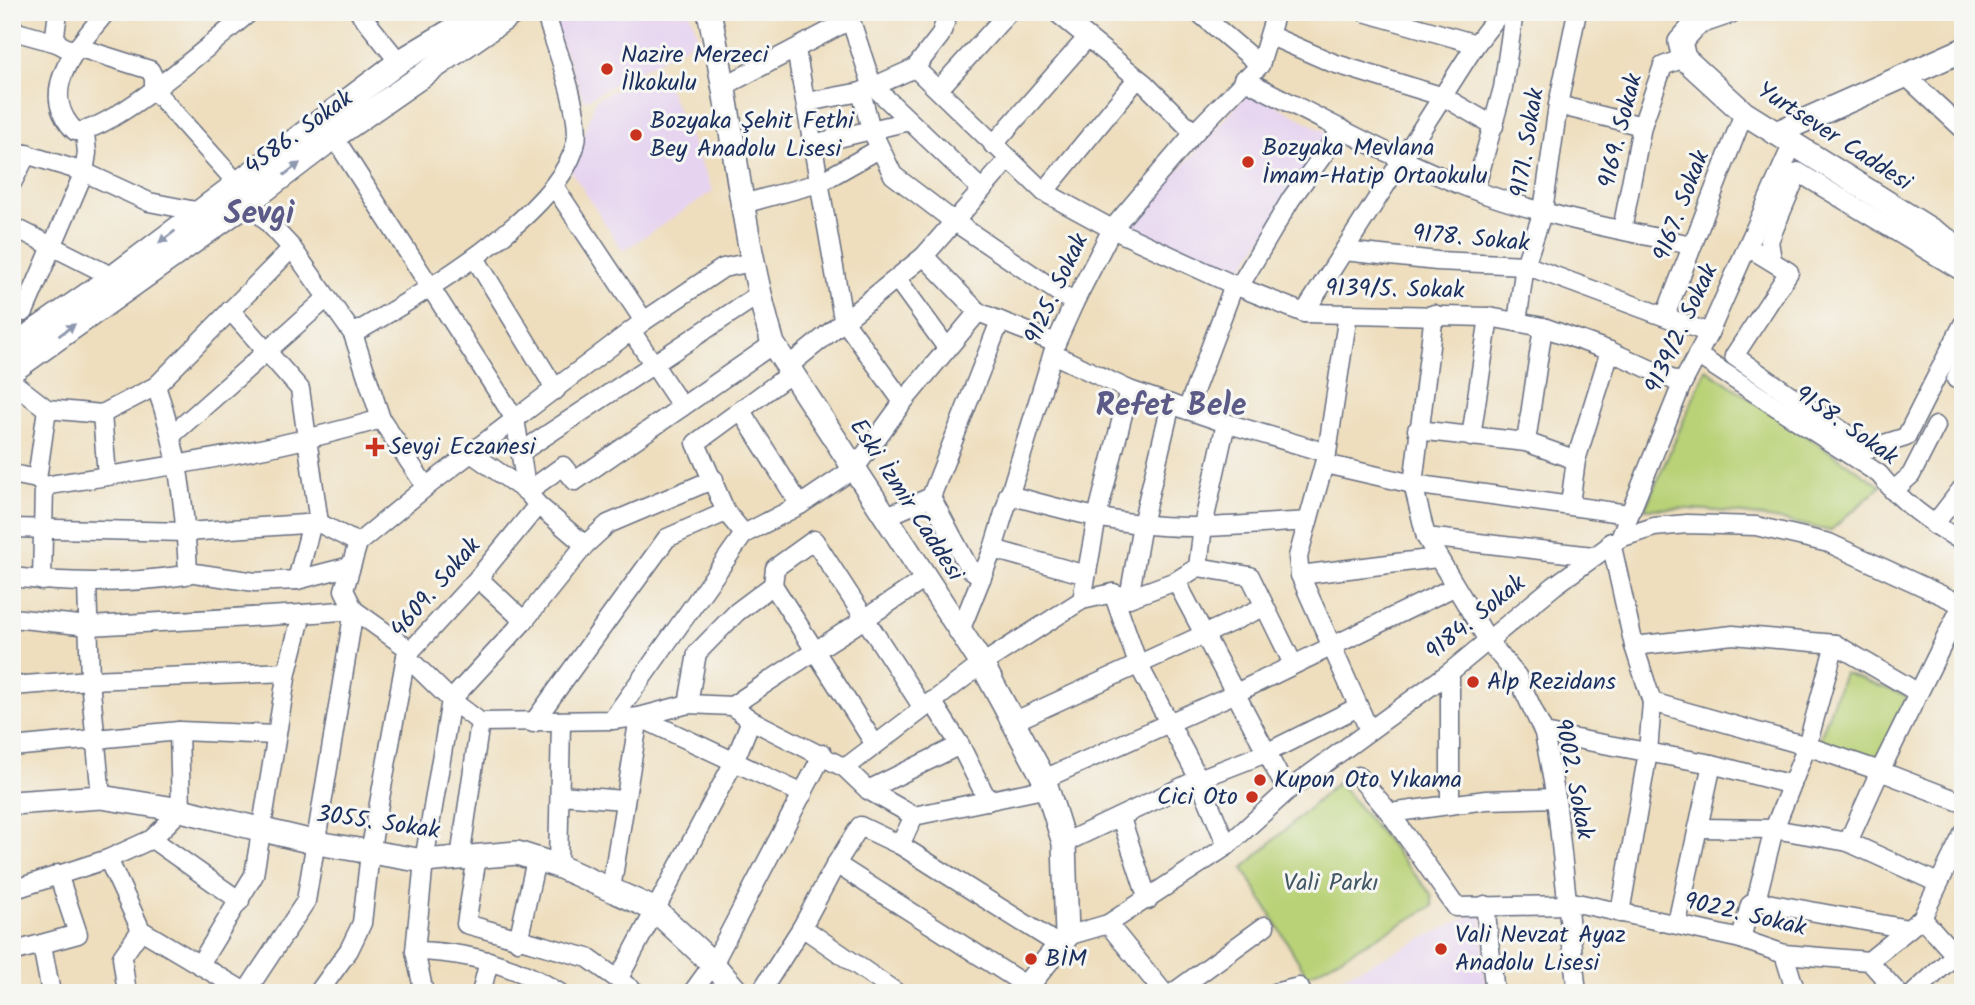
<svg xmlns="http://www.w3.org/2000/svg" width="1975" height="1005" viewBox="0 0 1975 1005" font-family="Kalam,sans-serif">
	<rect width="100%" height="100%" fill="#f6f6f2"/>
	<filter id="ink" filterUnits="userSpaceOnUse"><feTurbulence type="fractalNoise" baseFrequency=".0143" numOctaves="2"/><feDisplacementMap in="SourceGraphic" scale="14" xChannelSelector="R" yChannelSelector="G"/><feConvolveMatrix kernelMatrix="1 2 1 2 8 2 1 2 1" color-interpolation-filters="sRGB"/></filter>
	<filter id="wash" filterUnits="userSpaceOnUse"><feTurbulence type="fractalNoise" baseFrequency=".00686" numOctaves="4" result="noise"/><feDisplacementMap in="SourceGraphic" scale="28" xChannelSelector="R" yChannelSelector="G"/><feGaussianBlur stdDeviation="1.57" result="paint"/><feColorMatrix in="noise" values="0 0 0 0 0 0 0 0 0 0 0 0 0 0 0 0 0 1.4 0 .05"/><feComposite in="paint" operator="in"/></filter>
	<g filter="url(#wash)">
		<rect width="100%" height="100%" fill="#eedebd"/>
		<g fill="#e6d3f0">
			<path d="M549 12H690L699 38 584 101Z"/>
			<path d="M660 69 713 191 623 251 571 171 596 99Z"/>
			<path d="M1250 91 1331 135 1232 283 1123 233Z"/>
			<path d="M1482 910 1486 993H1319L1317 989Z"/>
		</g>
		<g fill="#b9d277" stroke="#6a806a" stroke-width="2">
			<path d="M1706 369 1881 486 1830 531C1768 516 1709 506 1645 509Z"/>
			<path d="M1844 673 1907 696 1880 769 1817 746Z"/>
			<path d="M1338 782 1431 894 1433 906 1307 976 1243 868Z"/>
		</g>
	</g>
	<g filter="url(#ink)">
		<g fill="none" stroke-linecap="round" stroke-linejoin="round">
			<defs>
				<g id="minor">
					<path d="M58 12 55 35 57 43 74 52"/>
					<path d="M106 12C78 46 35 91 75 131 109 135 219 37 250 12"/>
					<path d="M359 12 399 62"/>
					<path d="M848 12 872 85 980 188"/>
					<path d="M1056 12 1145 84 1194 133"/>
					<path d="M1198 12 1260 65"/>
					<path d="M1364 12 1476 44"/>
					<path d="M12 26 17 32 57 43"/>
					<path d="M1271 36 1333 63 1444 97 1494 126"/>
					<path d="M77 47 150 70 154 78V90L237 183"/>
					<path d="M796 49 843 319 903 402"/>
					<path d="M915 68 1044 192 1112 229 1234 285 1304 313 1489 317 1543 327 1610 351 1682 384"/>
					<path d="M1906 76 1963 129"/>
					<path d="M1243 79C1319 117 1395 160 1474 190 1544 216 1620 230 1692 245"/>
					<path d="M726 85 850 20"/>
					<path d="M939 89 1009 12"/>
					<path d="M861 92 871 129 893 175 952 220 1074 303"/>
					<path d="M807 102 861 92 915 68 940 36 949 12"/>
					<path d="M1558 105 1642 126"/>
					<path d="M334 137 515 419 527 492 538 505 478 578 406 656 451 700 480 722 612 720 639 717 688 704 732 706 751 720 845 768 982 664 1082 600 1113 593 1129 598 1176 581 1198 567 1203 526 1226 423 1327 453"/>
					<path d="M813 144 909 121"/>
					<path d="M993 145 1087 38"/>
					<path d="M12 150 84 172 149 202 201 212"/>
					<path d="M12 183 27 154"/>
					<path d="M554 186 644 321"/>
					<path d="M1475 190 1503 88 1514 12"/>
					<path d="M1044 192 1137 79"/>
					<path d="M249 202 292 248 353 334 381 419 426 487"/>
					<path d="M743 204 819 183 879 149"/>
					<path d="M12 226 113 277"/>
					<path d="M1622 230 1642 126 1663 66 1684 58"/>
					<path d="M1748 247 1789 272 1734 356 1868 449 1906 437 1963 324"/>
					<path d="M1344 251 1437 261 1525 265 1709 333"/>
					<path d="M924 256 978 312 1056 343"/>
					<path d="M475 258 556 390"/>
					<path d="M1772 260 1769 241 1798 172 1963 272"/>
					<path d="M897 279 947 348"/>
					<path d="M1239 287 1291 199 1342 129"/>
					<path d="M230 310 300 389 319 523"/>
					<path d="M24 312 84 172 87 153 85 133"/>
					<path d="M1304 313 1476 44 1501 12"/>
					<path d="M1348 314 1327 453 1298 557 1300 575 1369 730"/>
					<path d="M1434 314 1413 484 1426 537 1489 642 1517 676 1544 733 1556 798 1577 993"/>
					<path d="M1665 316 1744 113"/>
					<path d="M1517 322 1525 265 1543 211 1558 105 1577 12"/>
					<path d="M632 332 682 407"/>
					<path d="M353 334C414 299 561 214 576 142 582 113 554 42 545 12"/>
					<path d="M1053 354 1129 390 1226 423"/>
					<path d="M1697 355 1879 474C1902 503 1931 523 1963 542"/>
					<path d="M1963 361 1956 379 1963 380"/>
					<path d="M786 368 924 256 1009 159"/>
					<path d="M12 382 47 409 102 414 156 386 292 248"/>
					<path d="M156 386C178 448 185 506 188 572"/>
					<path d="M1187 410 1234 285"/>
					<path d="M741 411 800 505"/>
					<path d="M102 414 107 476"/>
					<path d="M1417 430 1526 442 1576 460"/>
					<path d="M173 434 327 298"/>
					<path d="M1471 437 1489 317"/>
					<path d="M1526 442 1543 327"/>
					<path d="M521 452 758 295"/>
					<path d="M471 453 527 492 563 466 575 481 773 344"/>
					<path d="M1325 464 1413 484 1628 514"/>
					<path d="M12 474 37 479 44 486C158 468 270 452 381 419"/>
					<path d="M37 479 47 409"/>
					<path d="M1893 491 1911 475 1936 426"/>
					<path d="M1008 495C1052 506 1095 519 1140 524 1195 531 1253 524 1308 521"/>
					<path d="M931 497 969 568 982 577"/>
					<path d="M1570 504 1576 460 1610 351"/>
					<path d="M538 505 585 545"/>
					<path d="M726 512 696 443 790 374"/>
					<path d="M887 516 931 497 1000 321"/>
					<path d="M1934 525 1963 487"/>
					<path d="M12 528 186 532 319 523 358 543"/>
					<path d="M1426 537 1593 556"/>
					<path d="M1620 538 1682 384 1709 333 1793 143"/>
					<path d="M1611 542 1634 646 1652 702 1807 746 1880 771 1963 603"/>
					<path d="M993 549 1086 575"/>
					<path d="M1198 567 1250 576 1293 664"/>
					<path d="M1300 575 1437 558"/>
					<path d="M12 577C71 584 127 584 186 575L188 572 255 582 297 580 351 566"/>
					<path d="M478 578 524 621"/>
					<path d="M297 580 312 523"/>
					<path d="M42 581 44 486"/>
					<path d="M1176 581 1287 791"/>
					<path d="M87 583 90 680 101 797"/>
					<path d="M773 585 874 743"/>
					<path d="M1113 593 1138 664 1199 779 1227 846"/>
					<path d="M1129 598 1142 524 1171 404"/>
					<path d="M1082 600 1097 517 1129 390"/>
					<path d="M12 618 89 626 302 614"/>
					<path d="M960 631 993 549 1056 343 1074 303 1112 229 1194 133 1260 65 1276 12"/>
					<path d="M1634 646 1733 635 1835 644 1917 692"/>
					<path d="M1450 672V803"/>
					<path d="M12 686 90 680 287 672"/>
					<path d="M932 701 960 745 988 801"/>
					<path d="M688 704 697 653 737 612 773 585 775 568 814 540 923 708"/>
					<path d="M732 706C796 662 862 622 926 578"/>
					<path d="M612 720 744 534 800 505 855 468 903 402 978 312"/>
					<path d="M1015 721 1264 607"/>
					<path d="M533 723 667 538 726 512 744 534"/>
					<path d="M1544 733 1712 764 1792 785"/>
					<path d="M12 747 179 731 276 735"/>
					<path d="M845 768 868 790 914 816"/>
					<path d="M1358 776 1390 813 1456 907 1568 905"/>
					<path d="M1044 779 1236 693 1454 587"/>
					<path d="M868 790 960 745"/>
					<path d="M561 795 623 800"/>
					<path d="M1390 813 1486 800 1556 798"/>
					<path d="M1121 818 1148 900"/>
					<path d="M1700 828 1774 829 1848 842"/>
					<path d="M152 839 240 901"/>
					<path d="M1064 843 1199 779 1266 753 1358 707"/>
					<path d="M900 845 914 816 1048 788"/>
					<path d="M477 857 466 924 588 958 637 993"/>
					<path d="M460 858 480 722"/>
					<path d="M108 859 141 930 247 993"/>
					<path d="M558 866 561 722"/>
					<path d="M1938 883 1848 842 1880 771 1963 803"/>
					<path d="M611 889 639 717 803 794"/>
					<path d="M12 890 108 859 152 839 181 810 179 731"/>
					<path d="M1568 901 1741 939 1784 954 1869 961 1898 993"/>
					<path d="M1756 901 1774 829 1807 746 1835 644"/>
					<path d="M1485 905 1495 993"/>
					<path d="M1620 913 1648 752 1652 702"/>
					<path d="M1922 918 1963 964"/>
					<path d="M1677 923 1712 764"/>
					<path d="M1108 924 1164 993"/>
					<path d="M802 927 897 993"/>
					<path d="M1067 936 1108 924 1227 846 1287 791 1450 672 1554 586 1620 538 1654 527 1687 524 1756 526 1829 543 1963 605"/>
					<path d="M1741 939 1750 905 1756 901 1908 929"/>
					<path d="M518 941 536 860"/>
					<path d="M42 945 51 993"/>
					<path d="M415 951C467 952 516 965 560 993"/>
					<path d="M12 952 78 934 58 874"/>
					<path d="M1784 954 1796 993"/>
					<path d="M1869 961 1922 918 1963 834"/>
					<path d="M200 964 254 875 287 672 302 614 354 610 344 590 358 543 426 487 644 321 723 268 752 262"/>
					<path d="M619 978 735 760 751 720"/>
					<path d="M1027 986 836 864 860 826 900 845 1059 945"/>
					<path d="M246 992 306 901 354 610 410 650"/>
					<path d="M127 993 122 957 141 930"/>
					<path d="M318 993 349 950 362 923 370 853 406 656"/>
					<path d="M424 993 415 951 424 861 451 700 524 621 585 545 608 524 714 479"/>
					<path d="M481 993 489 961"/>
					<path d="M692 993 713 964 823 754"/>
					<path d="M760 993 802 927 836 864"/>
					<path d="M1173 993 1265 926"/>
					<path d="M1274 993 1299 987 1302 993"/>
					<path d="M1914 993 1955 955 1963 942"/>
				</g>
				<g id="major">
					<path d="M709 12C734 122 741 236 773 344L982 664 1044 779 1064 843 1067 936 1021 993"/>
					<path d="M1729 12 1697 23 1680 42 1684 58 1744 113 1963 250"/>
					<path d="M1776 133 1963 50"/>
					<path d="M12 347 113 277 399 62 482 12"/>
					<path d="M12 371 249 202 334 137 514 12"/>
					<path d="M12 803 101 797 181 810 317 843 424 861 517 853 558 866 654 909 713 964 738 993"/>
				</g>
			</defs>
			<use href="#minor" stroke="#656c7f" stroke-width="21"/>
			<use href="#major" stroke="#656c7f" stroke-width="26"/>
			<use href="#minor" stroke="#fff" stroke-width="18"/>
			<use href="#major" stroke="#fff" stroke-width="23"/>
		</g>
		<defs><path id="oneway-solid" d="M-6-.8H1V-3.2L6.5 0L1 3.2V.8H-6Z" transform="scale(1.75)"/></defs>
		<g fill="#8d97ae">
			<use href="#oneway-solid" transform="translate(292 169) rotate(-37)"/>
			<use href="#oneway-solid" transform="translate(167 237) rotate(143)"/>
			<use href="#oneway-solid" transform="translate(67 330) rotate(-36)"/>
		</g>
	</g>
	<g fill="#c8321e" stroke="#f6f6f2" stroke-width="2.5">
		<circle cx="607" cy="69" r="7"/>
		<circle cx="636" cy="135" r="7"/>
		<circle cx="1248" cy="162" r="7"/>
		<path d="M371.5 436.5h7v7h7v7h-7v7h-7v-7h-7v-7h7z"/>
		<circle cx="1473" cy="682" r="7"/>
		<circle cx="1260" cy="780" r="7"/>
		<circle cx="1252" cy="797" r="7"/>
		<circle cx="1441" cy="949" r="7"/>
		<circle cx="1031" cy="959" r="7"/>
	</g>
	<g text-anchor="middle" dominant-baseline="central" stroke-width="6" stroke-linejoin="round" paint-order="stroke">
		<g font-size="24" fill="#1b2f5e" stroke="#f6f6f2" text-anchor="start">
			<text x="621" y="55">Nazire Merzeci<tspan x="621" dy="28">İlkokulu</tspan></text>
			<text x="650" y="121">Bozyaka Şehit Fethi<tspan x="650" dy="28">Bey Anadolu Lisesi</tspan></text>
			<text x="1262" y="148">Bozyaka Mevlana<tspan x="1262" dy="28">İmam-Hatip Ortaokulu</tspan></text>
			<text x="389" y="447">Sevgi Eczanesi</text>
			<text x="1487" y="682">Alp Rezidans</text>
			<text x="1274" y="780">Kupon Oto Yıkama</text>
			<text x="1238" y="797" text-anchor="end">Cici Oto</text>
			<text x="1455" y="935">Vali Nevzat Ayaz<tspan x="1455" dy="28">Anadolu Lisesi</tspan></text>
			<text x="1045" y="959">BİM</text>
		</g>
		<g font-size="24" fill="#1b2f5e" stroke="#f6f6f2">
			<text transform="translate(1621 131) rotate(-76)">9169. Sokak</text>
			<text transform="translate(299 133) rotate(-36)">4586. Sokak</text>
			<text transform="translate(1834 137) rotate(33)">Yurtsever Caddesi</text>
			<text transform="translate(1528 143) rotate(-81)">9171. Sokak</text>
			<text transform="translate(1682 206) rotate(-69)">9167. Sokak</text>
			<text transform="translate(1471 239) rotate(5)">9178. Sokak</text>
			<text transform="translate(1057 289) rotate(-65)">9125. Sokak</text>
			<text transform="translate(1395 290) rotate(1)">9139/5. Sokak</text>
			<text transform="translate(1682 329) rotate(-65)">9139/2. Sokak</text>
			<text transform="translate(1846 426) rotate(35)">9158. Sokak</text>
			<text transform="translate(906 500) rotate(57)">Eski İzmir Caddesi</text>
			<text transform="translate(436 588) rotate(-49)">4609. Sokak</text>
			<text transform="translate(1476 618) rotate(-39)">9184. Sokak</text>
			<text transform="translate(1573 779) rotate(79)">9002. Sokak</text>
			<text transform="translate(378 823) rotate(8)">3055. Sokak</text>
			<text transform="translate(1745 915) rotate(13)">9022. Sokak</text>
		</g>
		<g font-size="24" fill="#425864" stroke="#f6f6f2">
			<text x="1331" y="883">Vali Parkı</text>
		</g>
		<g font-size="32" font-weight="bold" fill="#5c5b88" stroke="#f6f6f2">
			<text x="259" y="214">Sevgi</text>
			<text x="1171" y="406">Refet Bele</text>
		</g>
	</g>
	<rect width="1975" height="1005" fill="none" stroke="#f6f6f2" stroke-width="42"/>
</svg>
